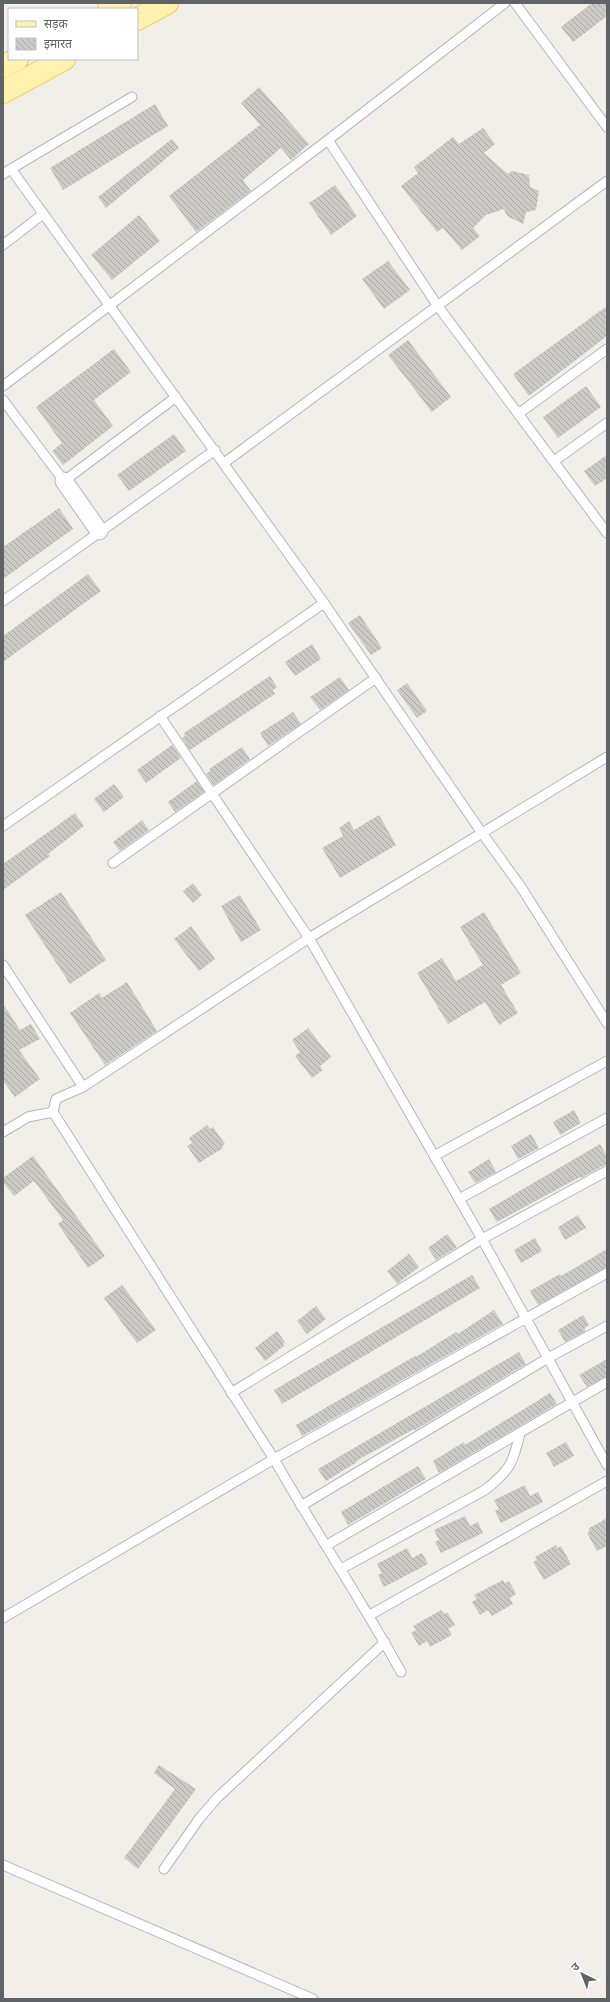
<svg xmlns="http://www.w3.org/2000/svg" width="610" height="2002" viewBox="0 0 610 2002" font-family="'Work Sans','Noto Sans Devanagari',sans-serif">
	<defs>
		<pattern id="building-back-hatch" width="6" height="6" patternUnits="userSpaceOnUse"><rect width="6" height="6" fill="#cccac5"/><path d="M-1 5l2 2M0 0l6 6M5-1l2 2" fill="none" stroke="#a9a8a4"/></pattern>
	</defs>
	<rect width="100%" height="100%" fill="#f1efe8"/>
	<g fill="url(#building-back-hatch)">
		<path d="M592 3H607V16L573 42 561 27Z"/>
		<path d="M259 87 309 144 291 160 281 148 243 180 251 191 196 232 169 196 260 125 241 103Z"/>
		<path d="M155 104 168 126 63 190 50 168Z"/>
		<path d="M483 128 495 144 484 153 508 174 512 171 529 175 530 187 539 191 536 210 526 212 523 224 507 216 504 209 486 215 473 228 480 236 462 250 443 228 437 232 401 186 418 173 414 167 453 137 459 144Z"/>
		<path d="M172 139 179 148 106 208 98 197Z"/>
		<path d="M335 185 357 216 331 235 309 203Z"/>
		<path d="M139 215 160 241 112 280 91 255Z"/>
		<path d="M388 261 410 290 384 309 362 279Z"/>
		<path d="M607 306V336L529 396 513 374Z"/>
		<path d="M408 340 451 397 432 412 388 355Z"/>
		<path d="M114 349 131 372 94 400 113 426 63 465 52 451 62 443 36 407Z"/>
		<path d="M586 386 601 407 558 438 543 417Z"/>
		<path d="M174 434 186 451 129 491 117 475Z"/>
		<path d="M607 455V478L595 486 584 471Z"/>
		<path d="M59 508 73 529 3 579V547Z"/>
		<path d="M88 574 101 591 3 662V636Z"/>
		<path d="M360 615 382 648 371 655 348 623Z"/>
		<path d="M312 644 321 659 295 676 285 662Z"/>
		<path d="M270 676 277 687 273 690 275 694 190 750 182 738 185 736 184 733Z"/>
		<path d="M340 677 349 690 320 710 310 697Z"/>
		<path d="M407 683 427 711 417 718 397 690Z"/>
		<path d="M293 712 301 724 268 746 260 733Z"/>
		<path d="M172 745 181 758 146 783 137 770Z"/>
		<path d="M242 747 250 759 214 785 206 774 210 771 209 769Z"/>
		<path d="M197 781 204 792 175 812 168 802Z"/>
		<path d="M114 784 124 797 104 812 94 799Z"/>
		<path d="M75 813 84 826 48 854 50 856 3 890V864Z"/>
		<path d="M379 815 396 845 340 878 322 848 343 836 339 828 349 821 354 830Z"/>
		<path d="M142 820 149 830 120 851 113 842Z"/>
		<path d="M193 883 202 895 193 903 183 891Z"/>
		<path d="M61 892 106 960 70 984 25 915Z"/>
		<path d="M240 895 261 930 241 942 221 906Z"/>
		<path d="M484 912 521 973 501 985 518 1013 499 1025 485 1002 448 1024 417 973 442 958 456 981 483 965 460 927Z"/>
		<path d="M191 926 215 959 199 971 174 939Z"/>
		<path d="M127 982 157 1031 105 1065 70 1013 99 993 102 998Z"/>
		<path d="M3 1004 20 1030 31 1024 40 1039 19 1050 40 1079 15 1097 3 1081Z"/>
		<path d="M308 1028 331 1057 320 1066 323 1070 312 1078 295 1056 300 1052 292 1040Z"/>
		<path d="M574 1110 581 1123 560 1135 553 1122Z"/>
		<path d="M207 1125 210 1129 213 1127 225 1144 222 1146 223 1148 199 1163 187 1146 192 1143 189 1138Z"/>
		<path d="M531 1134 539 1148 518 1159 511 1146Z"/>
		<path d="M600 1144 607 1156V1164L581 1178 580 1177 497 1222 489 1209Z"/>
		<path d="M33 1156 105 1256 88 1268 58 1224 63 1220 34 1181 14 1196 3 1182V1178Z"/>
		<path d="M489 1159 496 1172 475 1183 468 1172Z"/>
		<path d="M578 1215 586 1228 565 1240 558 1227Z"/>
		<path d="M447 1234 457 1247 436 1260 428 1248Z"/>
		<path d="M535 1238 542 1251 521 1263 514 1250Z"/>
		<path d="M607 1249V1267L538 1305 530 1291 560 1274 561 1276Z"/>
		<path d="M409 1254 419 1267 397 1284 387 1271Z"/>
		<path d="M472 1275 480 1288 282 1404 274 1390Z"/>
		<path d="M122 1285 156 1330 137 1343 104 1298Z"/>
		<path d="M316 1306 326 1319 307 1334 297 1321Z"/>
		<path d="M494 1310 503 1324 302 1436 296 1425 415 1356 416 1357 456 1332 458 1334Z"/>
		<path d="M583 1315 589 1325 584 1329 586 1331 565 1342 558 1330Z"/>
		<path d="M277 1331 285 1342 283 1344 284 1346 265 1361 255 1348Z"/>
		<path d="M519 1352 526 1364 415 1430 414 1429 356 1461 357 1462 326 1481 318 1469Z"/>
		<path d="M607 1359V1376L587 1387 579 1375Z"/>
		<path d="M550 1393 557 1404 439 1473 433 1461 464 1442 465 1445Z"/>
		<path d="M566 1442 574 1456 554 1467 546 1453Z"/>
		<path d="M418 1466 426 1479 348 1525 341 1512Z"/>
		<path d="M525 1485 530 1496 538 1492 543 1502 501 1523 495 1511 499 1509 494 1500Z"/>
		<path d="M465 1516 470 1526 478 1522 483 1533 441 1553 435 1542 439 1540 434 1530Z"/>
		<path d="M607 1518V1546L597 1551 587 1533 590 1531 588 1529Z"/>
		<path d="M556 1545 557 1548 561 1546 571 1564 544 1580 533 1562 537 1560 535 1557Z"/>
		<path d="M407 1548 412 1558 422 1553 428 1564 384 1587 378 1575 382 1573 377 1564Z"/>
		<path d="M503 1580 505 1583 509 1581 516 1594 510 1598 513 1604 492 1616 488 1610 480 1615 472 1602 477 1599 474 1595Z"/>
		<path d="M441 1610 444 1614 447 1612 455 1625 448 1629 452 1635 430 1647 427 1641 419 1646 411 1633 416 1630 413 1626Z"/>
		<path d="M159 1765 196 1789 138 1869 124 1858 175 1789 154 1773Z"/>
	</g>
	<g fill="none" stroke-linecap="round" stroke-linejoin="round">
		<defs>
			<g id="service">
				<path d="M515 3 607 127"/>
				<path d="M328 140 437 305 607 533"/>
				<path d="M11 169 132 97"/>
				<path d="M3 174 11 169 324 603 482 833 521 887 607 1023"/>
				<path d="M3 245 43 214"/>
				<path d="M3 386 328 140 505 3"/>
				<path d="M3 400 64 481 176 397"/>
				<path d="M518 414 607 349"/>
				<path d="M554 461 607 423"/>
				<path d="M224 463 607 181"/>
				<path d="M3 601 215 450"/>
				<path d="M607 757 309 938 482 1239 607 1465"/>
				<path d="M3 826 324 603"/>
				<path d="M113 863 376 678"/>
				<path d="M3 965 83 1087 309 938 160 716"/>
				<path d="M83 1087 56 1099 53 1112 274 1459C315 1531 361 1599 401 1672"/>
				<path d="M3 1132 28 1117 53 1112"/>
				<path d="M434 1156 607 1061"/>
				<path d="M459 1199 607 1118"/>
				<path d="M231 1393 482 1239 607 1171"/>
				<path d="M301 1506 548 1358 607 1326"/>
				<path d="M327 1545 607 1382"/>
				<path d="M341 1569 485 1490C510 1470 513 1464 520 1433"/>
				<path d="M370 1615 607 1481"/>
				<path d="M3 1618 274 1459 607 1273"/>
				<path d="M3 1865 313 1999"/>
				<path d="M164 1869 199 1819 217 1798 385 1642"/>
			</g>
			<path id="minor" d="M64 481 99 531"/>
			<g id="primary">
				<path d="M109 9 120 3"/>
				<path d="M137 19 167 3"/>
				<path d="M3 67 17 59"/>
				<path d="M3 92 64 59"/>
			</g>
		</defs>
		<use href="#service" stroke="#b5b8bc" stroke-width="11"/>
		<use href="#minor" stroke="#b5b8bc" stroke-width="19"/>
		<use href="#primary" stroke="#f2c960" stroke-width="24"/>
		<use href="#service" stroke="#fff" stroke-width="9"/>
		<use href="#minor" stroke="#fff" stroke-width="17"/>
		<use href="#primary" stroke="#fff2af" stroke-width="22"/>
	</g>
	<rect width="610" height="2002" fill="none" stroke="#5f6368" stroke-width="8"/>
	<rect x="8" y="8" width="130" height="52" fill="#ffffff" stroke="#bfc1c3"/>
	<rect x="16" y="21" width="20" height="6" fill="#fff2af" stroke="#bfc1c3"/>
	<text x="44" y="28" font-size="12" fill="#5f6368">सड़क</text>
	<rect x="16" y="38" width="20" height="12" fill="url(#building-back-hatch)" stroke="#bfc1c3"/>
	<text x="44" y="48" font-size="12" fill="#5f6368">इमारत</text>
	<g transform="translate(582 1974) rotate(317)" stroke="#ffffff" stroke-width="3" paint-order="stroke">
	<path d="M0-3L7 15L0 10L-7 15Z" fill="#5f6368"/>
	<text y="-6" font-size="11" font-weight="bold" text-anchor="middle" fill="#5f6368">उ</text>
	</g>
</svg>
